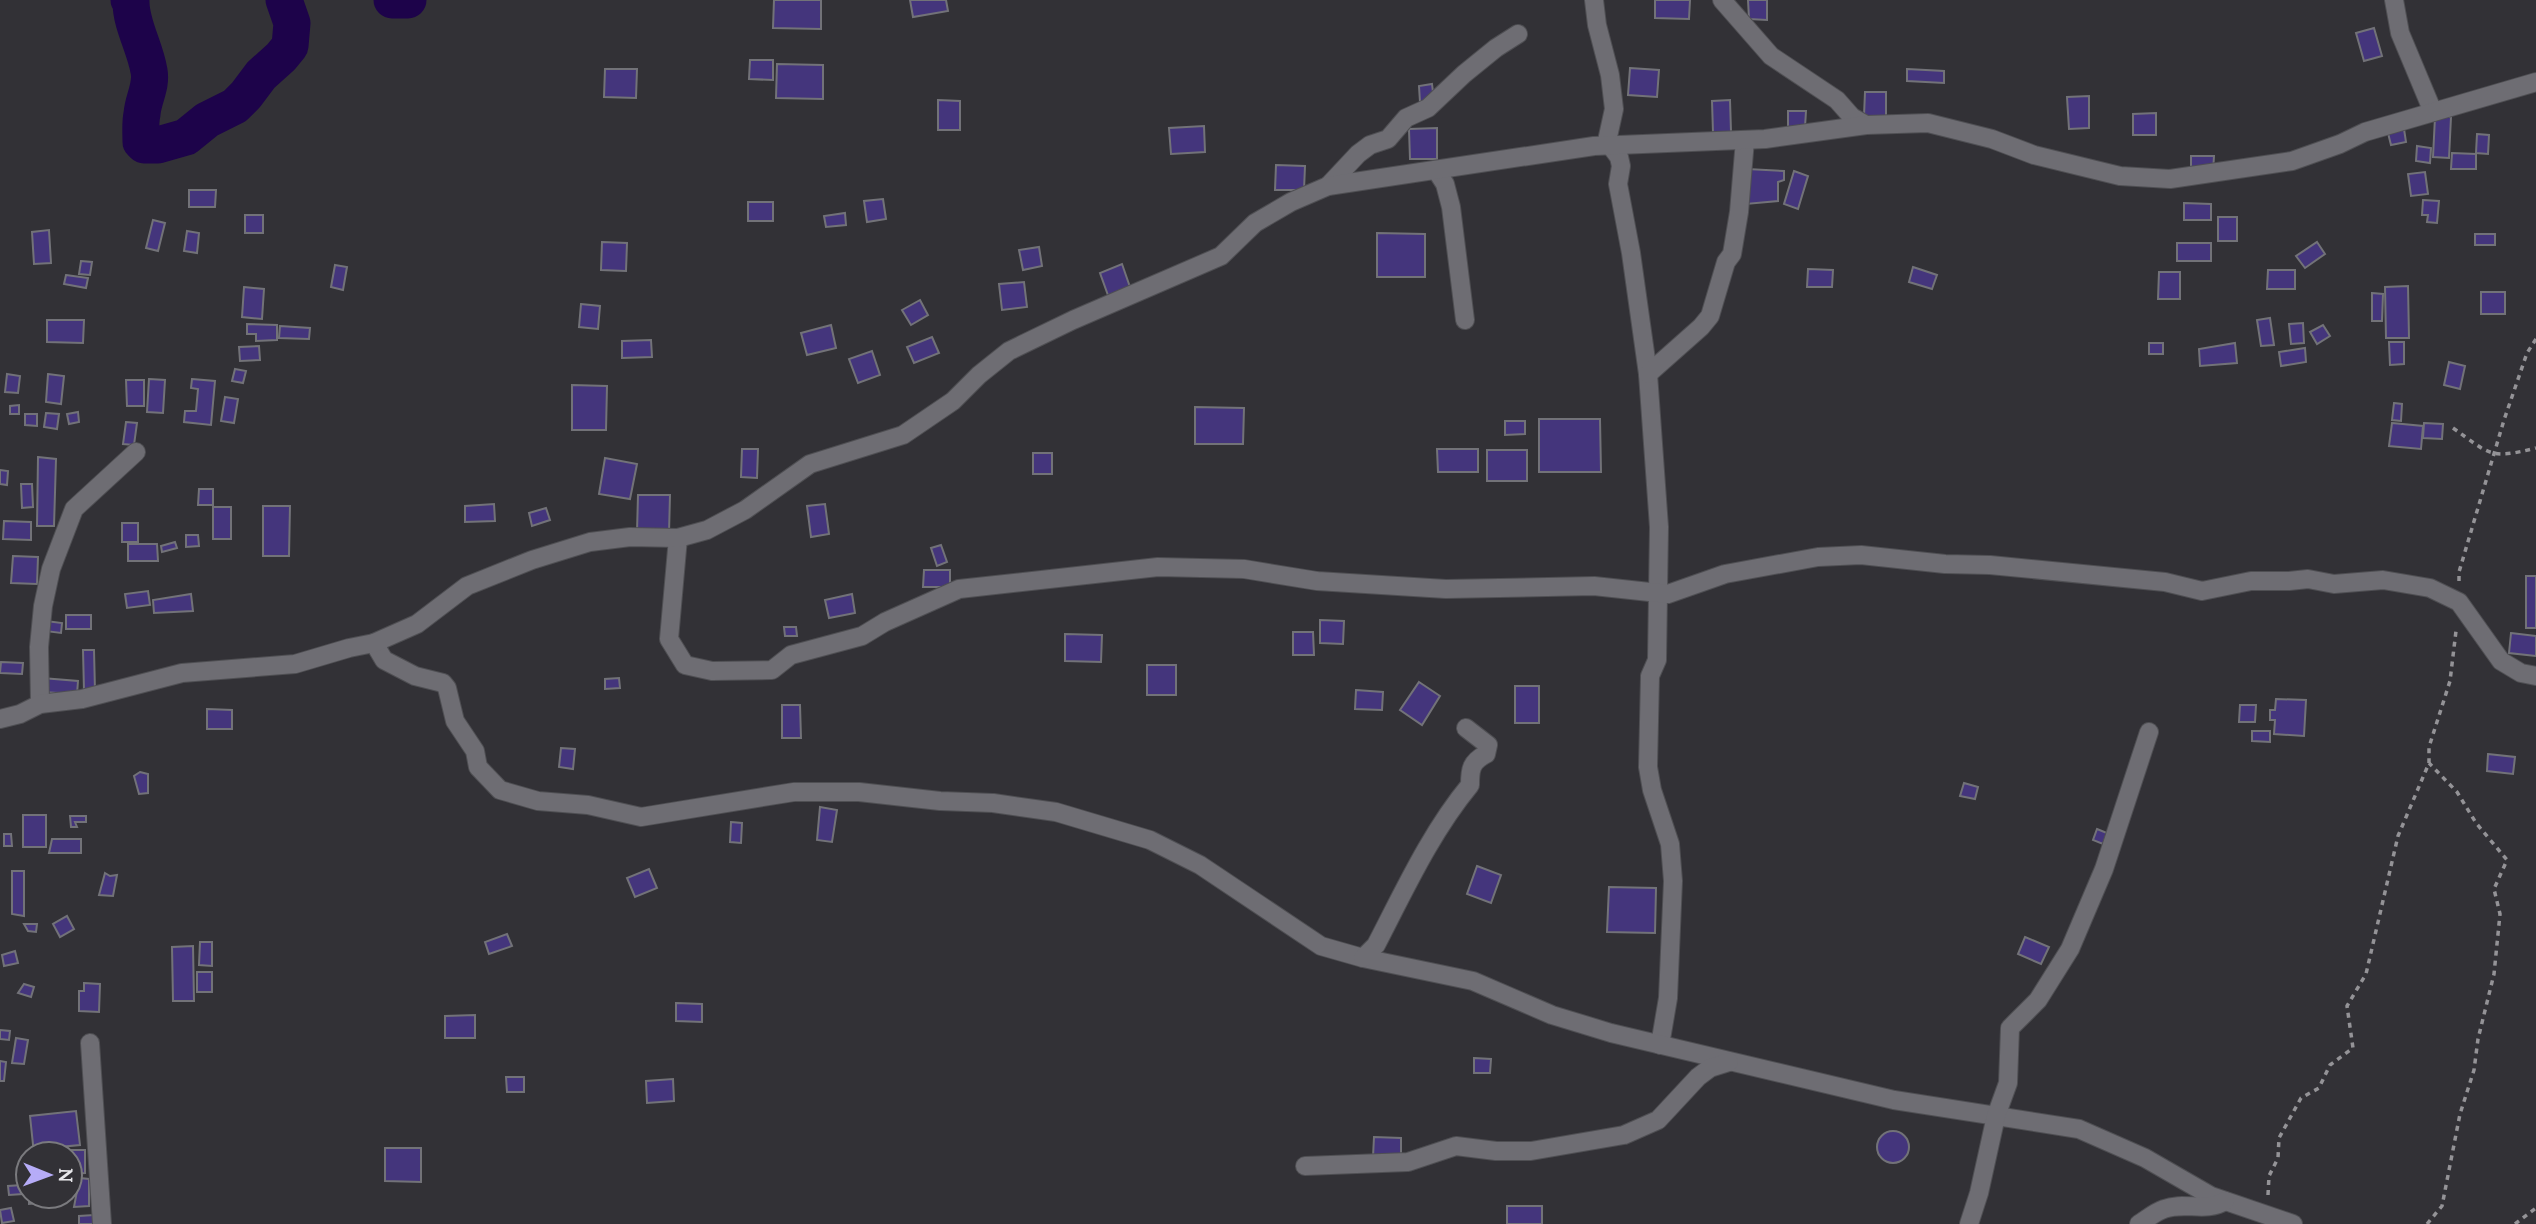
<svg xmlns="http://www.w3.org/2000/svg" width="2536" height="1224" viewBox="0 0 2536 1224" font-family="Lora,serif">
	<rect width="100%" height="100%" fill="#323136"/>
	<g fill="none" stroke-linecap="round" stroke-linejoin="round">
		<g stroke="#1d034a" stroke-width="37">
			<path d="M129 0 131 2C131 25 145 47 149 71 152 86 143 99 142 114 140 123 141 133 141 142L144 145H158L186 137 207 120 235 106 246 95 261 75 281 57 290 46 292 23 284 0"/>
			<path d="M392 0H408"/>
		</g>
	</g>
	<g fill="#44357c" stroke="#727278" stroke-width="2">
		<path d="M774 0H821V29L773 28Z"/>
		<path d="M910 0H946L948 11 913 17Z"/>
		<path d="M1655 0H1690L1689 19 1655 18Z"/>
		<path d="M1748 0H1767V20L1749 19Z"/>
		<path d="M2374 28 2382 56 2364 61 2356 33Z"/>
		<path d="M750 60H773V80L749 79Z"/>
		<path d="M777 64 823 65V99L776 98Z"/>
		<path d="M1630 68 1659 70 1657 97 1628 95Z"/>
		<path d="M605 69H637L636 98 604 97Z"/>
		<path d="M1907 69 1944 71V83L1907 81Z"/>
		<path d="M1432 84 1434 100 1420 102 1419 86Z"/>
		<path d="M1865 92H1886V117L1864 116Z"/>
		<path d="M2089 96V128L2069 129 2067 97Z"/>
		<path d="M938 100 960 101V130H938Z"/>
		<path d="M1730 100 1731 132 1713 133 1712 101Z"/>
		<path d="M1788 111H1806L1805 127H1788Z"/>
		<path d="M2156 113V135H2133V114Z"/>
		<path d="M2435 117H2451L2449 158 2433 157Z"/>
		<path d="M1204 126 1205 152 1171 154 1169 128Z"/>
		<path d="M1437 128V159H1410L1409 129Z"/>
		<path d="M2404 129 2406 142 2391 145 2388 133Z"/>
		<path d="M2477 134 2489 135 2488 154 2476 153Z"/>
		<path d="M2417 146 2431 148 2430 163 2416 161Z"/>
		<path d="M2452 153 2476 154V169H2451Z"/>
		<path d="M2191 156H2214L2213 172 2191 171Z"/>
		<path d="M1276 165 1305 166 1304 190H1275Z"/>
		<path d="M1747 169 1784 171V180L1778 182V201L1746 204Z"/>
		<path d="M1794 171 1808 176 1798 209 1784 204Z"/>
		<path d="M2425 172 2428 194 2411 196 2408 174Z"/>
		<path d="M189 190H216L215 207H189Z"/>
		<path d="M883 199 886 219 867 222 864 201Z"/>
		<path d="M2423 200 2439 201 2437 223 2427 222 2428 215H2422Z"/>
		<rect x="748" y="202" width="25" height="19"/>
		<path d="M2184 203 2211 204V220H2184Z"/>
		<path d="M845 213 846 225 826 227 824 216Z"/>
		<rect x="245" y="215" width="18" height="18"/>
		<rect x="2218" y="217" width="19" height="24"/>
		<path d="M153 220 165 223 158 251 146 248Z"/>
		<path d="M49 230 51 263 34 264 32 232Z"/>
		<path d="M187 231 199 233 197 253 184 251Z"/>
		<path d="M1377 233 1425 234V277H1377Z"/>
		<rect x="2475" y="234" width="20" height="11"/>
		<path d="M602 242 627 243 626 271 601 270Z"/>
		<path d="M2317 242 2325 254 2305 268 2296 256Z"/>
		<rect x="2177" y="243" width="34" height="18"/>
		<path d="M1039 247 1042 266 1023 270 1019 250Z"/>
		<path d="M81 261 92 262 90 275 79 274Z"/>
		<path d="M1122 264 1131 290 1109 298 1100 273Z"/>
		<path d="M335 265 347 267 343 290 331 287Z"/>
		<path d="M1913 267 1937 275 1932 289 1909 282Z"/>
		<path d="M1808 269 1833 270 1832 287H1807Z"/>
		<path d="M2268 270H2295V289H2267Z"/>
		<path d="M2159 272H2180V299H2158Z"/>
		<path d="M66 275 88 278 86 288 64 284Z"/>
		<path d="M1024 282 1027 307 1002 310 999 284Z"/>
		<path d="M2408 286 2409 338H2386L2385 287Z"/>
		<path d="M244 287 264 289 262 319 242 317Z"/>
		<rect x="2481" y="292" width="24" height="22"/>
		<path d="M2372 293 2383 294 2382 321H2372Z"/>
		<path d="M920 300 928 315 911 325 902 310Z"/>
		<path d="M581 304 600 306 598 329 579 327Z"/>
		<path d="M2270 318 2274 345 2261 346 2257 320Z"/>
		<path d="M47 320H84L83 343 47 342Z"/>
		<path d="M2303 323 2304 343 2291 344 2289 324Z"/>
		<path d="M247 324 277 325V340L256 341V334H247Z"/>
		<path d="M831 325 836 348 807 355 801 333Z"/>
		<path d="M2323 325 2330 336 2317 344 2310 332Z"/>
		<path d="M280 326 310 328 309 339 279 338Z"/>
		<path d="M932 337 939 353 914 363 907 347Z"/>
		<path d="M651 340 652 357 622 358V341Z"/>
		<path d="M2389 342H2404V364L2390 365Z"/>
		<rect x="2149" y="343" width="14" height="11"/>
		<path d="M2235 343 2237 363 2200 366 2199 349Z"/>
		<path d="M259 346 260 360 240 361 239 347Z"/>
		<path d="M2305 348 2306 362 2281 366 2279 352Z"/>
		<path d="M872 351 880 375 858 383 849 359Z"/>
		<path d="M2449 362 2465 366 2460 389 2444 385Z"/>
		<path d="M235 369 246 371 243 383 232 381Z"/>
		<path d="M7 374 20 376 18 393 5 392Z"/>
		<path d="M48 374 64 376 61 404 46 402Z"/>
		<path d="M149 379 165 380 163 413 147 412Z"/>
		<path d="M192 379 215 381 211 425 184 422 185 411H196L198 389 191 388Z"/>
		<path d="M126 380H144V406H127Z"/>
		<path d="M572 385 607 386 606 430H572Z"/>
		<path d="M225 397 238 399 234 423 221 421Z"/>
		<path d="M2394 403 2402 404 2401 421 2392 420Z"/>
		<path d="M19 405V414H10V406Z"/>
		<path d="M1195 407 1244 408 1243 444H1195Z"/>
		<path d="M78 412 79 422 69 424 67 414Z"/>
		<path d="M46 413 59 414 57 429 44 427Z"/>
		<path d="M25 414H37V426L25 425Z"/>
		<path d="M1539 419H1600L1601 472H1539Z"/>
		<path d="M1505 421H1525V434L1505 435Z"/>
		<path d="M126 422 137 423 134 445 123 444Z"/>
		<path d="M2392 423 2423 426 2421 449 2389 446Z"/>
		<path d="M2424 423 2443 424 2442 439 2423 438Z"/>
		<path d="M742 449H758L757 478 741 477Z"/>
		<path d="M1437 449H1478V472H1438Z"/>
		<rect x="1487" y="450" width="40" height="31"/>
		<rect x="1033" y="453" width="19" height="21"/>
		<path d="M38 457 56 459 54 526H37Z"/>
		<path d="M605 458 637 464 630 499 599 494Z"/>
		<path d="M0 470 8 471 7 485 0 484Z"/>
		<path d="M21 484H32L33 507 22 508Z"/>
		<path d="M199 489H213V505H198Z"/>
		<path d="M638 495H670L669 533 637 532Z"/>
		<path d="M494 504 495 521 465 522V506Z"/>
		<path d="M825 504 829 534 811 537 807 506Z"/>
		<path d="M263 506H290L289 556H263Z"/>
		<rect x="213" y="507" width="18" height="32"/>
		<path d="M546 508 550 520 532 526 529 513Z"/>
		<path d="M4 521 31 522V540L3 539Z"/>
		<rect x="122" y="523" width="16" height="19"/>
		<path d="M186 535H198L199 546 186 547Z"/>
		<path d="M175 542 177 548 162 552 161 546Z"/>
		<path d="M128 544H157L158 561H128Z"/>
		<path d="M941 545 947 562 937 566 931 548Z"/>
		<path d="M13 556 38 557 37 584 11 583Z"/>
		<path d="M924 570H950V587H923Z"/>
		<rect x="2526" y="576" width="10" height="52"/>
		<path d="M148 591 150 605 127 608 125 594Z"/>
		<path d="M191 594 193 611 154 613 153 600Z"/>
		<path d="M852 594 855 613 829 618 825 600Z"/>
		<rect x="66" y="615" width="25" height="14"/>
		<path d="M1320 620 1344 621 1343 644 1320 643Z"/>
		<path d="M46 621 62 623 61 633 45 631Z"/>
		<path d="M784 627H796L797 636H785Z"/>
		<path d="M1293 632H1313L1314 655H1293Z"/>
		<path d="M2511 633 2536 636V656L2509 653Z"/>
		<path d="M1065 634 1102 635 1101 662 1065 661Z"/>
		<path d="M83 650H94L95 691H84Z"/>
		<path d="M1 662 23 663 22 674 0 673Z"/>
		<rect x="1147" y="665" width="29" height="30"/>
		<path d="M42 678 78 681 77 694 41 692Z"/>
		<path d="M619 678 620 688 605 689V679Z"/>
		<path d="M1419 682 1440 696 1422 725 1400 710Z"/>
		<rect x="1515" y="686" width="24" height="37"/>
		<path d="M1356 690 1383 692 1382 710 1355 709Z"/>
		<path d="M2276 699 2306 700 2304 736 2274 734 2275 720H2270V710H2275Z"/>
		<path d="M782 705H800L801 738H782Z"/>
		<path d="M2240 705H2256L2255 722H2239Z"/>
		<path d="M207 709 232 710V729H207Z"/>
		<path d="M2252 731H2270V742L2252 741Z"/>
		<path d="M561 748 575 749 573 769 559 767Z"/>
		<path d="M2488 754 2515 757 2513 774 2487 771Z"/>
		<path d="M140 772 148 774V793L139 794 134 776Z"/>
		<path d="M1964 783 1978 787 1975 799 1960 796Z"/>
		<path d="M820 807 837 810 832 842 817 840Z"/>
		<rect x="23" y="815" width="23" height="32"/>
		<path d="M70 816H86V822H75L77 827H71Z"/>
		<path d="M731 822 742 823 741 843 730 842Z"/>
		<path d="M2097 829 2107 833 2103 844 2093 840Z"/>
		<path d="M4 834H11L12 846H4Z"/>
		<path d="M52 839H81V853H49Z"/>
		<path d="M1477 866 1501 875 1491 903 1467 894Z"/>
		<path d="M649 869 657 888 635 897 627 878Z"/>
		<path d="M12 871H24V916L12 914Z"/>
		<path d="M105 873 110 876 117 875 113 896 99 895Z"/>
		<path d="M1609 887 1656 888 1655 933 1607 932Z"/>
		<path d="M67 916 74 929 60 937 53 924Z"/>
		<path d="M24 924H37L36 932 28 931Z"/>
		<path d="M507 934 512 946 489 954 485 942Z"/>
		<path d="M2025 937 2049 947 2041 964 2018 954Z"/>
		<path d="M200 942H212V966L199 965Z"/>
		<path d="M193 946 194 1001H173L172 947Z"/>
		<path d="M15 951 18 963 4 966 2 955Z"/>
		<rect x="197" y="972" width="15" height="20"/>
		<path d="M84 983 100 984 99 1012 79 1011V991H84Z"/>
		<path d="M24 984 34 987 31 997 18 993Z"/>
		<path d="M676 1003 702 1004V1022L676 1021Z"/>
		<path d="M475 1015V1038H445V1016Z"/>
		<path d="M0 1030 10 1031 9 1040 0 1039Z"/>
		<path d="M16 1038 28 1040 24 1064 12 1063Z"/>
		<path d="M1474 1058 1491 1059 1490 1073H1474Z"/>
		<path d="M0 1061 6 1062 4 1081H0Z"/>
		<path d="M506 1077H524V1092H507Z"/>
		<path d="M673 1079 674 1101 647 1103 646 1081Z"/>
		<path d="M76 1111 80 1145 49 1148 50 1154H34L30 1116Z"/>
		<circle cx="1893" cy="1147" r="16"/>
		<path d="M1374 1137 1401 1138V1158L1373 1157Z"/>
		<path d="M385 1148H421V1182L385 1181Z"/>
		<path d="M69 1150H85V1173L70 1174Z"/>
		<path d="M70 1177 89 1179V1206L74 1207 77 1191 72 1190Z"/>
		<path d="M22 1185 23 1194 9 1195 8 1186Z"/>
		<path d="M29 1196H39L40 1203 29 1204Z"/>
		<rect x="1507" y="1206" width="35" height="18"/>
		<path d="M11 1208 14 1221 2 1223 0 1210Z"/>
		<path d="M94 1215V1224H79V1216Z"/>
	</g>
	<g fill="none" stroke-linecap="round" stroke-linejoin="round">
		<defs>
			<g id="minor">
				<path d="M1594 0 1597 25 1610 75 1614 109 1607 141 1619 157 1621 166 1618 184 1631 253 1648 374 1659 527 1657 660 1650 676 1648 767 1652 790 1670 844 1673 881 1668 998 1660 1045"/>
				<path d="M1722 0 1771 56 1837 100 1852 117 1866 125"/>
				<path d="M2394 0 2400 33 2433 112"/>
				<path d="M1436 170 1445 184 1451 207 1465 320"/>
				<path d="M1328 186 1358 154 1370 145 1388 139 1406 118 1428 108 1464 74 1496 48 1518 34"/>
				<path d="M1648 374 1701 327 1710 316 1726 262 1732 254 1739 212 1745 140"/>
				<path d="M678 538 669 639 685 665 712 671 772 670 791 655 862 636 885 622 959 589 1158 567 1244 569 1317 581 1446 589 1594 586 1668 594 1725 574 1818 557 1861 555 1945 564 1990 565 2165 582 2202 591 2251 581H2289L2308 579 2334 584 2383 580 2430 588 2459 602 2501 661 2521 673 2536 676"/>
				<path d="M374 643 384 660 415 676 443 683 447 688 455 721 475 751 478 767 500 790 538 801 588 805 641 817 794 792H859L940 801 993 803 1056 812 1150 840 1200 865 1321 946 1363 958 1473 981 1552 1015 1611 1033 1894 1100 2079 1129 2145 1158 2211 1196 2293 1224"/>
				<path d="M40 704 39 647 43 606 51 569 74 509 136 452"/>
				<path d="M0 719 20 714 40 704 82 699 182 673 295 664 349 648 374 643 417 624 467 586 532 560 590 542 630 537 678 538 707 530 745 510 810 464 903 435 953 401 979 375 1009 351 1073 320 1221 256 1255 223 1291 202 1328 186 1594 146 1765 139 1866 125 1928 123 1992 139 2034 155 2120 176 2170 179 2292 161 2340 144 2365 132 2536 82"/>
				<path d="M1363 958 1376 945C1404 891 1431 832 1470 785 1470 769 1471 762 1486 754L1488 745 1466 728"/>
				<path d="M90 1043 102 1224"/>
				<path d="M1305 1166 1408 1162 1456 1146 1496 1151H1531L1624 1135 1658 1120 1698 1077 1710 1068 1729 1062"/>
				<path d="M1969 1224 1979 1193 1996 1116 2008 1083 2010 1028 2038 1000 2070 949 2104 869 2149 732"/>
				<path d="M2139 1224C2147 1219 2155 1212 2164 1209 2184 1201 2206 1213 2225 1201"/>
			</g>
		</defs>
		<use href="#minor" stroke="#4f4f53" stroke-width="20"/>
		<g stroke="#949397" stroke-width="3.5" stroke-dasharray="5 5" stroke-linecap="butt">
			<path d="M2453 428C2490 454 2489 460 2536 448"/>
			<path d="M2459 581V572L2504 420 2527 353 2536 339"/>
			<path d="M2268 1195 2269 1176 2278 1158 2279 1138 2301 1098 2319 1088 2330 1065 2353 1048 2347 1006 2366 974 2398 836 2429 763V747L2450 681 2456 631"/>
			<path d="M2427 1224 2442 1206 2460 1114 2474 1070 2478 1039 2494 974 2500 914 2494 889 2507 860 2476 823 2457 792 2429 763"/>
			<path d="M2515 1224 2536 1208"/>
		</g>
		<use href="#minor" stroke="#6e6d73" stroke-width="18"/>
	</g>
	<g transform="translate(49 1175) rotate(91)"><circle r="33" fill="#323136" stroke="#7a7a7e" stroke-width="2"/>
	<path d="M0-5L12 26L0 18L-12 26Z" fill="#b6acf8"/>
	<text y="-10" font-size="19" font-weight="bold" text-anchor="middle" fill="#e7e7ea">N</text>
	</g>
</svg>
